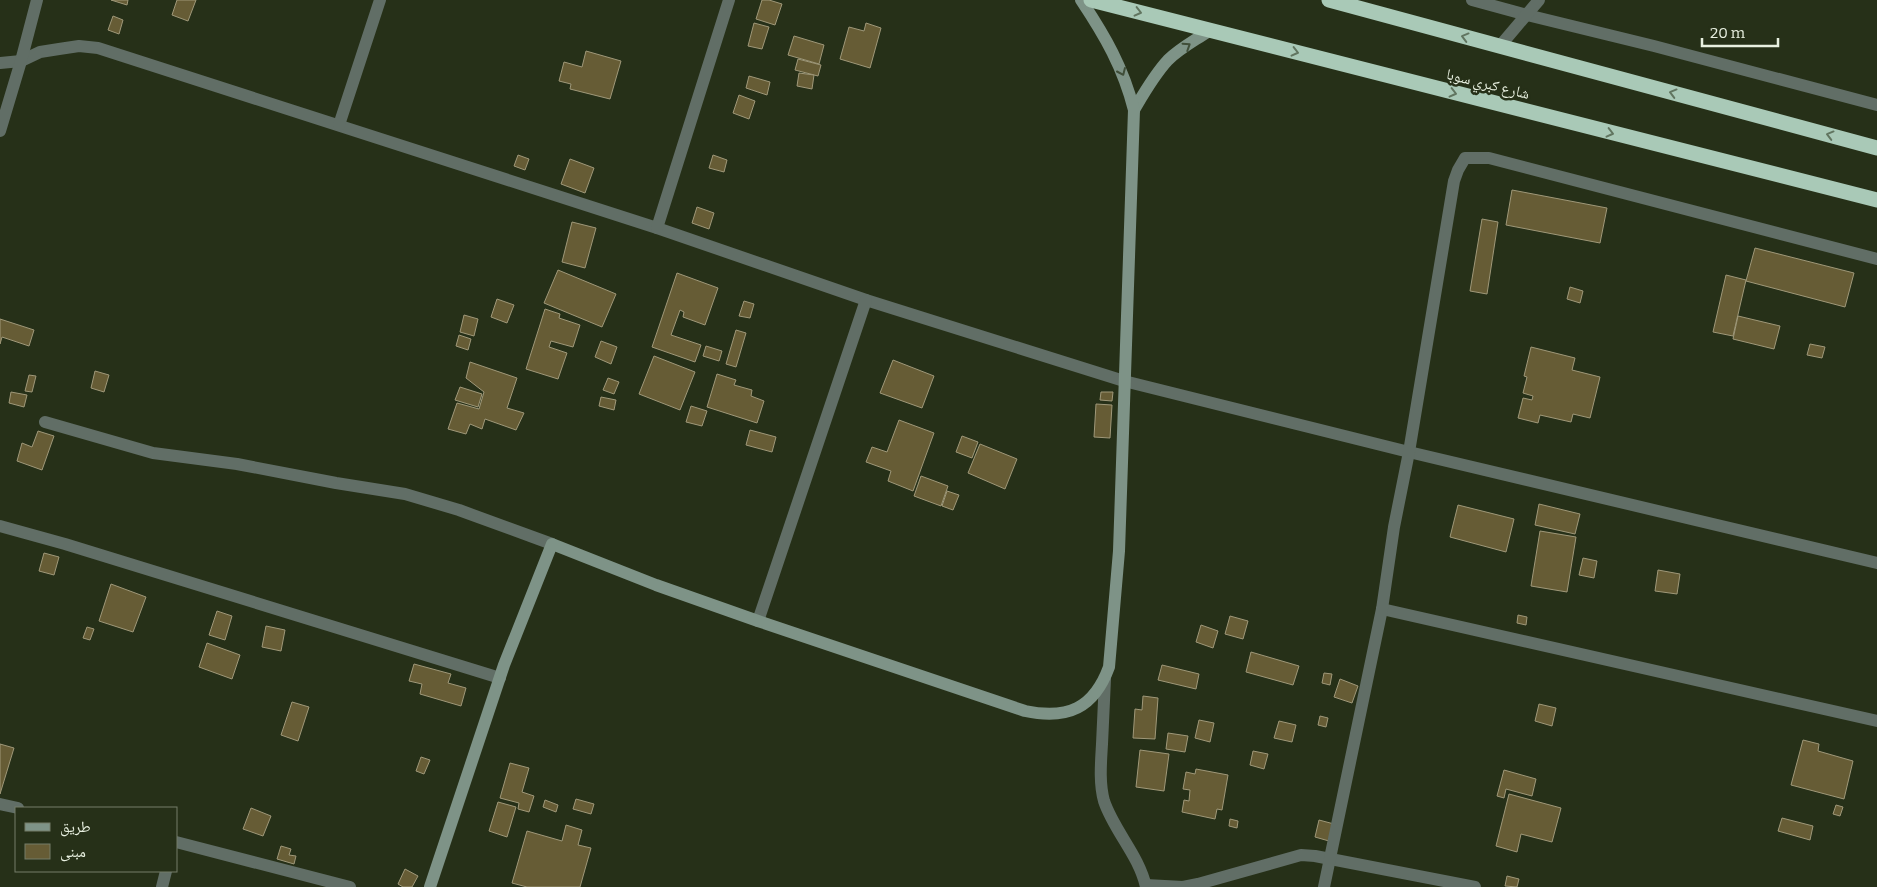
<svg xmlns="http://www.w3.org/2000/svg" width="1877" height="887" viewBox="0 0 1877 887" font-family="Bitter,'Noto Naskh Arabic',serif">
	<rect width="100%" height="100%" fill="#263018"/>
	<g fill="#665c35" stroke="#9f9879">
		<path d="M111 0H128L127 5Z"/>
		<path d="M177 0H196L188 21 172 15Z"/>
		<path d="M762 0H769L782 4 775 25 756 19Z"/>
		<path d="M113 16 123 20 119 34 108 30Z"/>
		<path d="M754 23 769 27 762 49 748 46Z"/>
		<path d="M866 23 881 28 870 68 840 59 849 27 864 31Z"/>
		<path d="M794 36 824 45 819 64 788 55Z"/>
		<path d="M586 51 621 61 610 99 570 89 571 84 559 81 564 62 582 67Z"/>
		<path d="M798 59 821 65 818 76 795 70Z"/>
		<path d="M799 73 814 75 812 89 797 86Z"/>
		<path d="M749 76 770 82 767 95 746 88Z"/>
		<path d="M739 95 755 101 749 119 733 113Z"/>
		<path d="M518 155 529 159 525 170 514 166Z"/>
		<path d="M713 155 727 160 724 172 709 168Z"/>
		<path d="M570 159 594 168 585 193 561 184Z"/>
		<path d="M1512 190 1607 208 1600 243 1506 225Z"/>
		<path d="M697 207 714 213 709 229 692 223Z"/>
		<path d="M1482 219 1498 222 1487 294 1470 291Z"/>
		<path d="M572 222 596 228 585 268 562 262Z"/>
		<path d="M1755 248 1854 273 1845 307 1746 281Z"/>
		<path d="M558 270 616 294 602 327 544 303Z"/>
		<path d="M677 273 718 288 705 325 683 317 684 312 680 310 671 335 701 345 695 362 652 347Z"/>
		<path d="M1726 275 1746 280 1733 336 1713 332Z"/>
		<path d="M1570 287 1583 291 1580 303 1567 299Z"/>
		<path d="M497 299 514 305 507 323 491 317Z"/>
		<path d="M744 301 754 304 750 318 739 316Z"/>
		<path d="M545 309 560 314 559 318 580 325 573 347 551 341 549 347 567 353 558 379 526 369Z"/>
		<path d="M464 315 478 319 474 336 460 332Z"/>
		<path d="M1738 316 1780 326 1774 349 1733 339Z"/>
		<path d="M0 319 34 330 29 346 2 337 0 344Z"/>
		<path d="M736 330 746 333 736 367 726 364Z"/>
		<path d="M459 335 471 339 468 350 456 346Z"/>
		<path d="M601 341 617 347 611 364 595 357Z"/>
		<path d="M1810 344 1825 347 1822 358 1807 355Z"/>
		<path d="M706 346 722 351 719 361 703 356Z"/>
		<path d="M1531 347 1575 358 1572 370 1600 377 1590 418 1573 414 1571 422 1540 415 1538 423 1518 418 1523 398 1532 400 1533 396 1523 393 1527 377 1524 376Z"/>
		<path d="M654 356 695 372 680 410 639 394Z"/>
		<path d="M893 360 934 376 922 408 880 393Z"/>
		<path d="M470 362 517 378 507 408 524 413 516 430 485 419 482 429 470 424 466 434 448 429 457 403 479 409 484 392 466 378Z"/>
		<path d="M95 371 109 375 104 392 91 388Z"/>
		<path d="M717 374 736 380 734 385 752 390 751 396 764 401 757 423 707 407Z"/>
		<path d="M29 375 36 376 32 392 25 391Z"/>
		<path d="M608 378 619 382 614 394 603 390Z"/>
		<path d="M460 387 482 394 478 407 455 400Z"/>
		<path d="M11 392 27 395 24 407 9 403Z"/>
		<path d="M1101 392H1113L1112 401 1100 400Z"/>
		<path d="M601 397 616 400 614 410 599 406Z"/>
		<path d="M1096 404 1112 405 1110 438 1094 437Z"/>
		<path d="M691 406 707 411 702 426 686 422Z"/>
		<path d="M899 420 934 433 913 491 888 481 891 471 866 462 872 447 887 452Z"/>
		<path d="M750 430 776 437 772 452 746 445Z"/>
		<path d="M38 431 54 436 42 470 17 461 22 443 32 447Z"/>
		<path d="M962 436 978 442 972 458 956 452Z"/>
		<path d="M980 444 1017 459 1005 489 968 473Z"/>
		<path d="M921 476 948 486 941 506 914 496Z"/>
		<path d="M947 491 959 495 953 510 942 506Z"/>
		<path d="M1539 504 1580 514 1575 534 1535 525Z"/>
		<path d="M1458 505 1514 519 1506 552 1450 537Z"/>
		<path d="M1540 531 1576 537 1567 592 1531 586Z"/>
		<path d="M44 553 59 557 54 575 39 571Z"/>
		<path d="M1583 558 1597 561 1594 578 1579 575Z"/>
		<path d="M1658 570 1680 574 1677 594 1655 591Z"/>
		<path d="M111 584 146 597 133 632 99 621Z"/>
		<path d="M217 611 232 616 225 640 209 635Z"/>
		<path d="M1518 615 1527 617 1526 625 1517 623Z"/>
		<path d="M1230 616 1248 621 1243 639 1225 634Z"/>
		<path d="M1201 625 1218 631 1213 648 1196 642Z"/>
		<path d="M266 626 285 630 281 651 262 647Z"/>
		<path d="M87 627 94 629 90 640 83 638Z"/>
		<path d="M207 643 240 655 232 679 199 667Z"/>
		<path d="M1251 652 1299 666 1293 685 1246 672Z"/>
		<path d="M414 664 451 674 448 683 466 688 461 706 420 694 422 684 409 681Z"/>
		<path d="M1162 665 1199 674 1196 689 1158 680Z"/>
		<path d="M1324 673 1332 674 1330 685 1322 683Z"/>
		<path d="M1340 679 1358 686 1352 703 1334 697Z"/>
		<path d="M1143 696 1158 698 1155 739 1133 738 1135 709 1142 710Z"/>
		<path d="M292 702 309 707 298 741 281 735Z"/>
		<path d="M1539 704 1556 708 1552 726 1535 721Z"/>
		<path d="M1320 716 1328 718 1326 727 1318 725Z"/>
		<path d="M1199 720 1214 723 1210 742 1195 738Z"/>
		<path d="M1279 721 1296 725 1292 742 1274 738Z"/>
		<path d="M1168 733 1188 736 1185 752 1166 749Z"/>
		<path d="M1803 740 1819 744 1818 751 1853 761 1844 799 1791 785Z"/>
		<path d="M0 744 14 748 0 794Z"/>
		<path d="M1140 750 1169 754 1164 791 1136 787Z"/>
		<path d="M1253 751 1268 754 1264 769 1250 765Z"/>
		<path d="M421 757 430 760 424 774 416 771Z"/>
		<path d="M510 763 529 768 522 792 534 796 529 812 518 809 519 803 500 798Z"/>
		<path d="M1196 769 1228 775 1222 810 1217 809 1215 819 1182 812 1184 800 1189 801 1190 790 1183 789 1186 772 1195 774Z"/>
		<path d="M1504 770 1536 779 1532 796 1506 789 1504 798 1497 796Z"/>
		<path d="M1509 794 1561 808 1552 842 1521 834 1517 852 1496 846Z"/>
		<path d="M576 799 594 804 591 814 573 809Z"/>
		<path d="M545 800 558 805 556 812 543 807Z"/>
		<path d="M498 802 516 807 507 837 489 831Z"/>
		<path d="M1836 805 1843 807 1840 816 1833 814Z"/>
		<path d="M251 808 271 816 263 836 243 829Z"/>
		<path d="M1782 818 1813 826 1810 840 1778 831Z"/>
		<path d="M1230 819 1238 821 1237 828 1229 826Z"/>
		<path d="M1319 820 1334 824 1329 841 1315 837Z"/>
		<path d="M566 825 582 830 578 845 591 848 580 887H527L512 883 527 831 562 841Z"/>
		<path d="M281 846 291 849 289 855 296 856 294 864 277 859Z"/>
		<path d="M405 869 418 876 412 887H403L398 884Z"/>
		<path d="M1507 876 1519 879 1517 887 1505 886Z"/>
	</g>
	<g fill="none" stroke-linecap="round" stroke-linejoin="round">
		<g stroke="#616e66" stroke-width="12">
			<path d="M1472 0 1527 15 1654 46 1877 105"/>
			<path d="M1500 46 1539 0"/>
			<path d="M0 63 21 61 40 52 59 49 79 46 98 48 657 228 866 300 1124 381 1409 452 1877 563"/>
			<path d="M339 125 380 0"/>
			<path d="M0 131 21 61 37 0"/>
			<path d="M657 228 729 0"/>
			<path d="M45 422 153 453 237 464 336 483 405 494 459 510 552 544"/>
			<path d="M0 526 65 544 500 678"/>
			<path d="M1382 609 1877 721"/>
			<path d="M758 621 866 300"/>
			<path d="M1105 679C1104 701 1103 722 1102 744 1101 762 1099 783 1104 801 1114 831 1139 855 1146 887"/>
			<path d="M0 804 18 808"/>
			<path d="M176 842 350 887"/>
			<path d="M1146 885 1183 887 1198 884 1301 855 1315 856 1475 887"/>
			<path d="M162 887 166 871"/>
			<path d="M1324 887 1382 609 1394 527 1409 452 1454 181 1458 170 1465 158H1489L1877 259"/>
		</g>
		<g stroke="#7e9387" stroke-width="12">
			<path d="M1134 110C1144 93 1154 75 1168 60 1180 48 1196 40 1210 30"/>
			<path d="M430 887 504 665 552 544 656 585 758 621 1025 711C1068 720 1094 708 1109 667L1119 551 1134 110C1123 67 1105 36 1081 0"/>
		</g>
		<g stroke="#a9c9b7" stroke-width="15">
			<path d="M1091 0 1877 200"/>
			<path d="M1329 0 1877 148"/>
		</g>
	</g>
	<defs><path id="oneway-chevron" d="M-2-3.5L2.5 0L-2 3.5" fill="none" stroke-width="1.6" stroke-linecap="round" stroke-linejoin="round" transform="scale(1.25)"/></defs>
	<g stroke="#617560">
		<use href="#oneway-chevron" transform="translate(1138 12) rotate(14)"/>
		<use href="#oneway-chevron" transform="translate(1465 37) rotate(-165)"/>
		<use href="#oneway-chevron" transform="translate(1295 52) rotate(14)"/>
		<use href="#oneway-chevron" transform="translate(1453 93) rotate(14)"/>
		<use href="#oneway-chevron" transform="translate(1673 93) rotate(-165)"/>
		<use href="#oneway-chevron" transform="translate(1610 133) rotate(14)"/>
		<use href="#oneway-chevron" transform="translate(1830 135) rotate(-165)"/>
	</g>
	<g stroke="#404e39">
		<use href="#oneway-chevron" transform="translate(1187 46) rotate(-33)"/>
		<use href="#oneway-chevron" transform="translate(1122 72) rotate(66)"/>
	</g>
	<g text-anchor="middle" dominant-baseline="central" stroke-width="5" stroke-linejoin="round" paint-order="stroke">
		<g font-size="15" fill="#e8f0e0" stroke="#263018">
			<text transform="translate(1488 84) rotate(14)">شارع كبري سوبا</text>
		</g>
	</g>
	<rect x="15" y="807" width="162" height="65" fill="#263018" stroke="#747d68"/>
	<rect x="25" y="823" width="25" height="8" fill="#7e9387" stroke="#747d68"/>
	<text x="60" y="832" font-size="15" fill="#e8f0e0">طريق</text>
	<rect x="25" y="844" width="25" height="15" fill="#665c35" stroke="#747d68"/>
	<text x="60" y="857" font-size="15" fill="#e8f0e0">مبنى</text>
	<path d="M1702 38v8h76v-8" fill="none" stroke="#e8f0e0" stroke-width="2.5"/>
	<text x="1710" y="38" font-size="15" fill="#e8f0e0" stroke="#263018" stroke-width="4" paint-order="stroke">20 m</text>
</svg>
